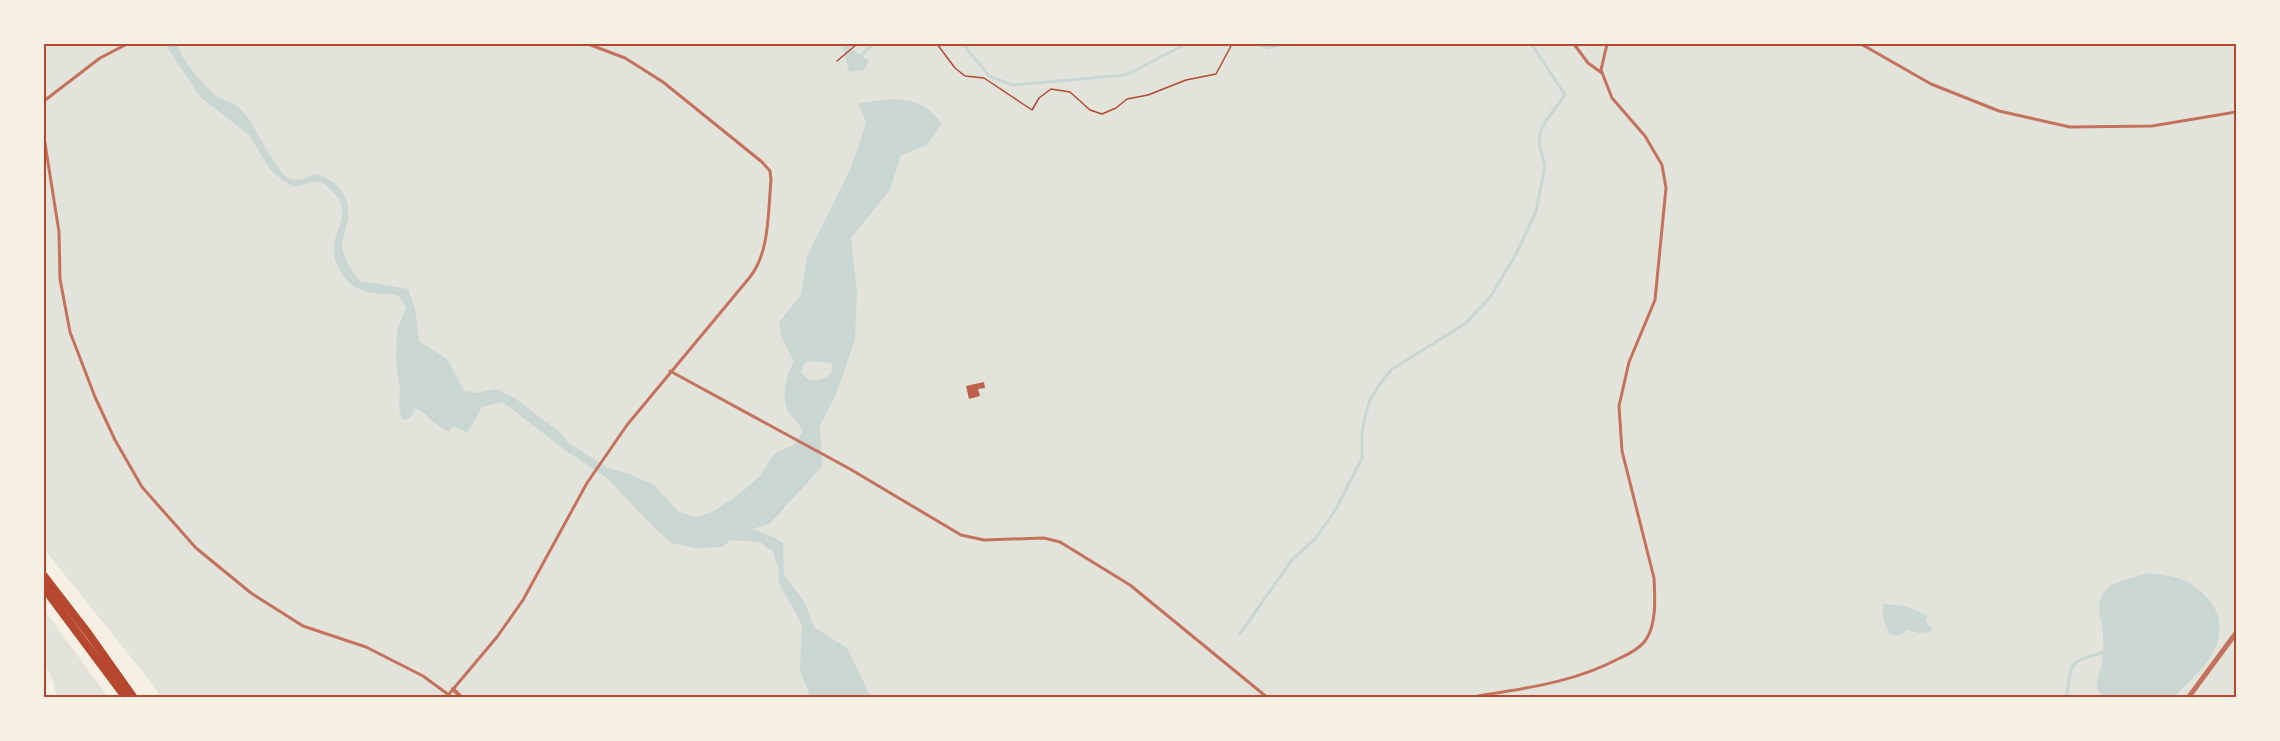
<svg xmlns="http://www.w3.org/2000/svg" width="2280" height="741" viewBox="0 0 2280 741" font-family="Poppins,sans-serif">
	<rect width="100%" height="100%" fill="#f6efe4"/>
	<g fill="#e2e4dc">
		<path d="M44 44H2236V697H161L151 682 44 549Z"/>
		<path d="M44 610 108 697H109H57L52 678 44 665Z"/>
	</g>
	<g fill="#c9d6d2" fill-rule="evenodd">
		<path d="M165 44H177C183 61 201 83 215 95 221 100 230 101 236 105 241 109 248 117 251 122 258 134 278 174 289 178 299 182 307 178 315 174 337 180 351 195 348 219 347 227 343 235 342 243 342 257 352 271 360 281L408 289 415 309 419 341 447 359 464 391 477 393 496 389 515 398 558 431 569 443 608 468 627 473 654 485 678 511 696 518 714 511 737 496 760 476 774 454 793 445 803 432C800 424 794 420 789 413 780 399 786 375 794 362L781 336 779 322 801 295 807 257 849 172 861 139 866 122 858 104C881 99 907 95 928 109 933 113 938 119 942 123L927 145 901 155 890 190 851 238 857 290 855 340 836 394 820 425 822 467 769 524 752 529 773 537 783 543 784 575 804 601 814 627 847 648 871 697 810 696 800 670 802 625 779 583 778 566 773 552 760 542 731 540 722 547 695 548 672 543 655 529 607 478 566 451 503 402 482 407 467 433 453 426 449 432C436 426 428 415 416 408L410 419 402 420 399 408 400 389 396 363 397 331 406 307 399 296C387 293 372 295 362 290 345 284 332 264 334 245 335 232 346 218 341 204 338 195 328 188 322 182H311L295 187 283 181 269 168 250 136 200 97ZM812 361 831 363 833 369C828 380 818 380 808 380L801 372 804 364Z"/>
		<path d="M842 44H849L853 50 869 61 864 70 849 72Z"/>
		<path d="M2149 573C2161 575 2175 576 2186 581 2213 596 2229 621 2214 651 2205 668 2187 684 2173 697H2105C2100 694 2098 692 2097 686 2096 678 2101 672 2102 663 2104 654 2103 644 2103 635 2103 620 2094 607 2103 594 2111 580 2135 578 2149 573Z"/>
		<path d="M1884 604C1901 605 1912 607 1927 616L1926 621 1932 629 1931 632 1919 633 1908 630 1898 636 1890 634C1885 626 1881 613 1884 604Z"/>
	</g>
	<g fill="none" stroke-linecap="round" stroke-linejoin="round">
		<g stroke="#c9d6d2" stroke-width="3">
			<path d="M963 44 989 76 1012 85 1126 75 1186 44"/>
			<path d="M1257 44 1269 48 1282 44"/>
			<path d="M858 58 873 44"/>
			<path d="M1240 634 1291 561 1315 539 1336 509 1362 458V433L1365 417 1370 400 1380 384 1391 370 1466 323 1491 296 1516 254 1536 211 1545 166 1539 143 1540 133 1545 122 1565 95 1532 45 1530 44"/>
			<path d="M2066 698C2073 664 2065 662 2102 653"/>
		</g>
	</g>
	<path fill="#bf614a" d="M984 382 985 388 978 389 980 396 969 399 966 386Z"/>
	<g fill="none" stroke-linecap="round" stroke-linejoin="round">
		<g stroke="#b5482f" stroke-width="1.5">
			<path d="M937 44 955 68 965 76 984 78 1032 110 1039 98 1051 89 1070 92 1090 110 1102 114 1116 108 1127 99 1148 95 1186 80 1216 74 1232 44"/>
			<path d="M1377 44H1383"/>
			<path d="M837 61 857 44"/>
		</g>
		<g stroke="#c5725c" stroke-width="3">
			<path d="M1574 44 1588 63 1602 73"/>
			<path d="M1861 44 1931 84 1999 111 2070 127 2152 126 2236 112"/>
			<path d="M44 101 100 58 127 44"/>
			<path d="M44 137 59 232 60 279 70 332 95 397 115 440 142 487 196 548 251 593 303 626 366 647 423 676 453 698"/>
			<path d="M670 371 850 469 961 535 984 540 1044 538 1060 542 1130 585 1268 698"/>
			<path d="M449 694 497 637 523 600 587 483 627 425 750 277C770 252 768 210 771 180L770 171 762 162 663 82 625 58 588 44"/>
			<path d="M1466 698C1518 689 1571 684 1618 659 1627 655 1639 649 1645 641 1657 625 1655 597 1654 578L1622 451 1619 406 1629 362 1655 300 1666 188 1662 165 1645 136 1612 98 1601 70 1607 44"/>
		</g>
		<path stroke="#c5725c" stroke-width="4" d="M453 689 462 698"/>
		<path stroke="#c5725c" stroke-width="5" d="M2188 698 2236 633"/>
		<g stroke="#b5482f" stroke-width="8">
			<path d="M44 576 88 633 134 698"/>
			<path d="M44 588 126 698"/>
		</g>
	</g>
	<rect width="2280" height="741" fill="none" stroke="#f6efe4" stroke-width="90"/>
	<rect x="45" y="45" width="2190" height="651" fill="none" stroke="#b5482f" stroke-width="2"/>
</svg>
